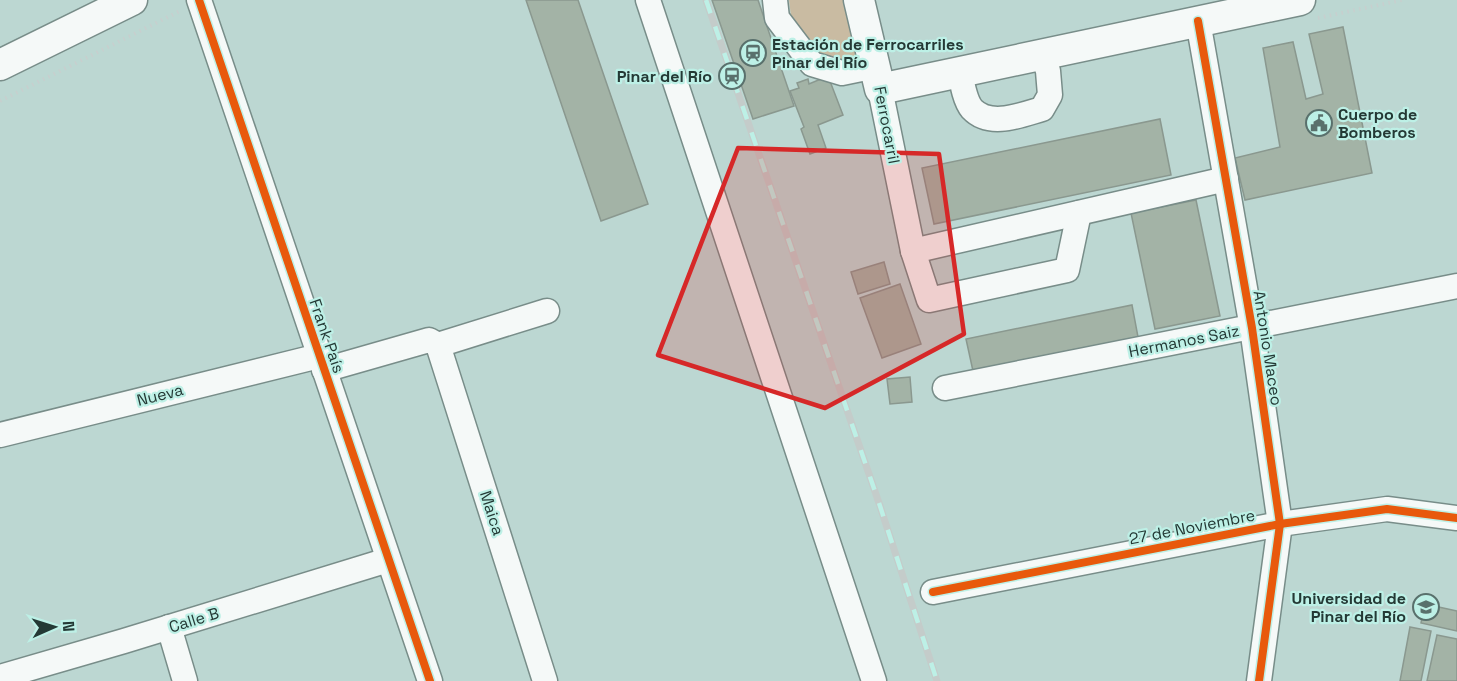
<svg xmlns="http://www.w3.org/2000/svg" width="1457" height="681" viewBox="0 0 1457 681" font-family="'Space Grotesk',sans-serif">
	<rect width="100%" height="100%" fill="#bcd7d2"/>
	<path fill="#c9bba2" d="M789 0H848L863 60 837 64 818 53 791 16Z"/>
	<g fill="#a3b3a6" stroke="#8a988f" stroke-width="1.5">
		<path d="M526 0H578L648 204 601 221Z"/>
		<path d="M712 0H758L794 106 753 119Z"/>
		<path d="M1343 27 1372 173 1245 200 1235 158 1280 147 1263 48 1293 42 1306 99 1323 94 1309 34Z"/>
		<path d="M828 76 843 115 818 125 826 148 810 154 801 129 804 127 790 91 799 88 797 83 808 79 809 84Z"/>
		<path d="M1160 119 1171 175 934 224 922 168Z"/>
		<path d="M1196 200 1220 316 1155 329 1131 213Z"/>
		<path d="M884 262 890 284 858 294 851 272Z"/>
		<path d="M900 284 921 344 882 358 860 298Z"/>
		<path d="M1132 305 1138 337 973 371 966 339Z"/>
		<path d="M910 377 912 402 890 404 887 379Z"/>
		<path d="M1425 604 1457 611V631L1421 623Z"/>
		<path d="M1410 627 1431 631 1421 681H1400Z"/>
		<path d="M1437 635 1457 639V681H1427Z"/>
	</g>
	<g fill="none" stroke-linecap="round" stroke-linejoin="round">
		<defs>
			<g id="minor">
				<path d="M199 0 430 681"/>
				<path d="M648 0 874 681"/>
				<path d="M775 0 777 18 812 64 842 73 876 66"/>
				<path d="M1198 21 1252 328 1280 524 1259 681"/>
				<path d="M960 72C962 83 965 101 972 109 990 128 1021 115 1042 109L1050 95 1048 71 1043 55"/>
				<path d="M880 89 913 251 929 300 1067 270 1079 213"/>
				<path d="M913 251 1226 179"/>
				<path d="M438 345 545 681"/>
				<path d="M438 345 547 311"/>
				<path d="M324 370 429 340 438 345"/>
				<path d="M945 388 1457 286"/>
				<path d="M0 435 319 356"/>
				<path d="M933 592 1280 524 1387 509 1457 518"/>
				<path d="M169 627 185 681"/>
				<path d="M0 677 124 641 388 560"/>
			</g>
			<g id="major">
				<path d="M859 0 880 89 1300 0"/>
				<path d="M0 65 132 0"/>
			</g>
		</defs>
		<use href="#minor" stroke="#788d89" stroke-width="27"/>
		<use href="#major" stroke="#788d89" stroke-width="33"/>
		<g stroke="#c7cfce" stroke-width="4" stroke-dasharray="1.5 4.5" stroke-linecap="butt">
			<path d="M1318 18 1402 0"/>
			<path d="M0 101 180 11"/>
		</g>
		<use href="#minor" stroke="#f5f9f8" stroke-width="24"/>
		<use href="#major" stroke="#f5f9f8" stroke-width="30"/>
		<defs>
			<path id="rail" d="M706 0 880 506 937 681"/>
		</defs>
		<use href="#rail" stroke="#c4ccca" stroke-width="7"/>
		<use href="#rail" stroke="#bdf0e6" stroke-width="4.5" stroke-dasharray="14" stroke-linecap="butt"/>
		<defs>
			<g id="cycleway">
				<path d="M199 0 430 681"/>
				<path d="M1198 21 1252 328 1280 524 1259 681"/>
				<path d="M933 592 1280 524 1387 509 1457 518"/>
			</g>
		</defs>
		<use href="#cycleway" stroke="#bdf0e6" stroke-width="11"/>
		<use href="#cycleway" stroke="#e8590c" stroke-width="8"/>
	</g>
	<path fill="#d62828" fill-opacity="0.2" stroke="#d62828" stroke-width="4.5" stroke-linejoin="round" d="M738 148 939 154 964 334 825 408 658 355Z"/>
	<defs>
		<symbol id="station-ring" viewBox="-11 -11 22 22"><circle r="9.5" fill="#bdf0e6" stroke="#59706c" stroke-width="1.5"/><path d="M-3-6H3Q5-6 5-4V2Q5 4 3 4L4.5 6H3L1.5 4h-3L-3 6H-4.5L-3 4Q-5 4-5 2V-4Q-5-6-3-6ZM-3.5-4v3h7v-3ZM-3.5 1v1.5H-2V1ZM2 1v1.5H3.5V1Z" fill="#59706c"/></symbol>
		<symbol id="civic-ring" viewBox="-11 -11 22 22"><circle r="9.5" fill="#bdf0e6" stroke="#59706c" stroke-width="1.5"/><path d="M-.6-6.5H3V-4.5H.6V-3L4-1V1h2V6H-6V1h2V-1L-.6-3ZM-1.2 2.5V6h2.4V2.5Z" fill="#59706c"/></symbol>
		<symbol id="university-ring" viewBox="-11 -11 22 22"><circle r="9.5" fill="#bdf0e6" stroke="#59706c" stroke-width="1.5"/><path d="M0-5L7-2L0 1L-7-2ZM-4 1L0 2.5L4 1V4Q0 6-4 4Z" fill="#59706c"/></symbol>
	</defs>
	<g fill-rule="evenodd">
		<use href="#station-ring" x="738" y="38" width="30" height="30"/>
		<use href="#station-ring" x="717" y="61" width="30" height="30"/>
		<use href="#civic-ring" x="1304" y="108" width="30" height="30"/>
		<use href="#university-ring" x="1411" y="592" width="30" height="30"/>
	</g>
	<g text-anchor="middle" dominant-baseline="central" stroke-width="4.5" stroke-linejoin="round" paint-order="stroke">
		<g font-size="16" font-weight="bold" fill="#243935" stroke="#bdf0e6" text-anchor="start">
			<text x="772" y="44">Estación de Ferrocarriles<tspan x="772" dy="18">Pinar del Río</tspan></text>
			<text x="712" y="76" text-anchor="end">Pinar del Río</text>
			<text x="1338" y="114">Cuerpo de<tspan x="1338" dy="18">Bomberos</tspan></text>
			<text x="1406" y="598" text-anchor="end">Universidad de<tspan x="1406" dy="18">Pinar del Río</tspan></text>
		</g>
		<g font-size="16" fill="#243935" stroke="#bdf0e6">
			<text transform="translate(887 125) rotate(79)">Ferrocarril</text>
			<text transform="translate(327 336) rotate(71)">Frank País</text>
			<text transform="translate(1184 341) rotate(-11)">Hermanos Saiz</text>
			<text transform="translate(1268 348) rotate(81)">Antonio Maceo</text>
			<text transform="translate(160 395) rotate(-14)">Nueva</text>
			<text transform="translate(492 513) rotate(72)">Maica</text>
			<text transform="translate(1192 527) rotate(-11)">27 de Noviembre</text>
			<text transform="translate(194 620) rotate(-17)">Calle B</text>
		</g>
	</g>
	<g transform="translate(54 627) rotate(87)" stroke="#bdf0e6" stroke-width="4.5" paint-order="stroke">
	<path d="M0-4.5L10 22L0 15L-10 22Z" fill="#243935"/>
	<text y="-9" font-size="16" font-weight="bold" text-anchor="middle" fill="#243935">N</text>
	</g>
</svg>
